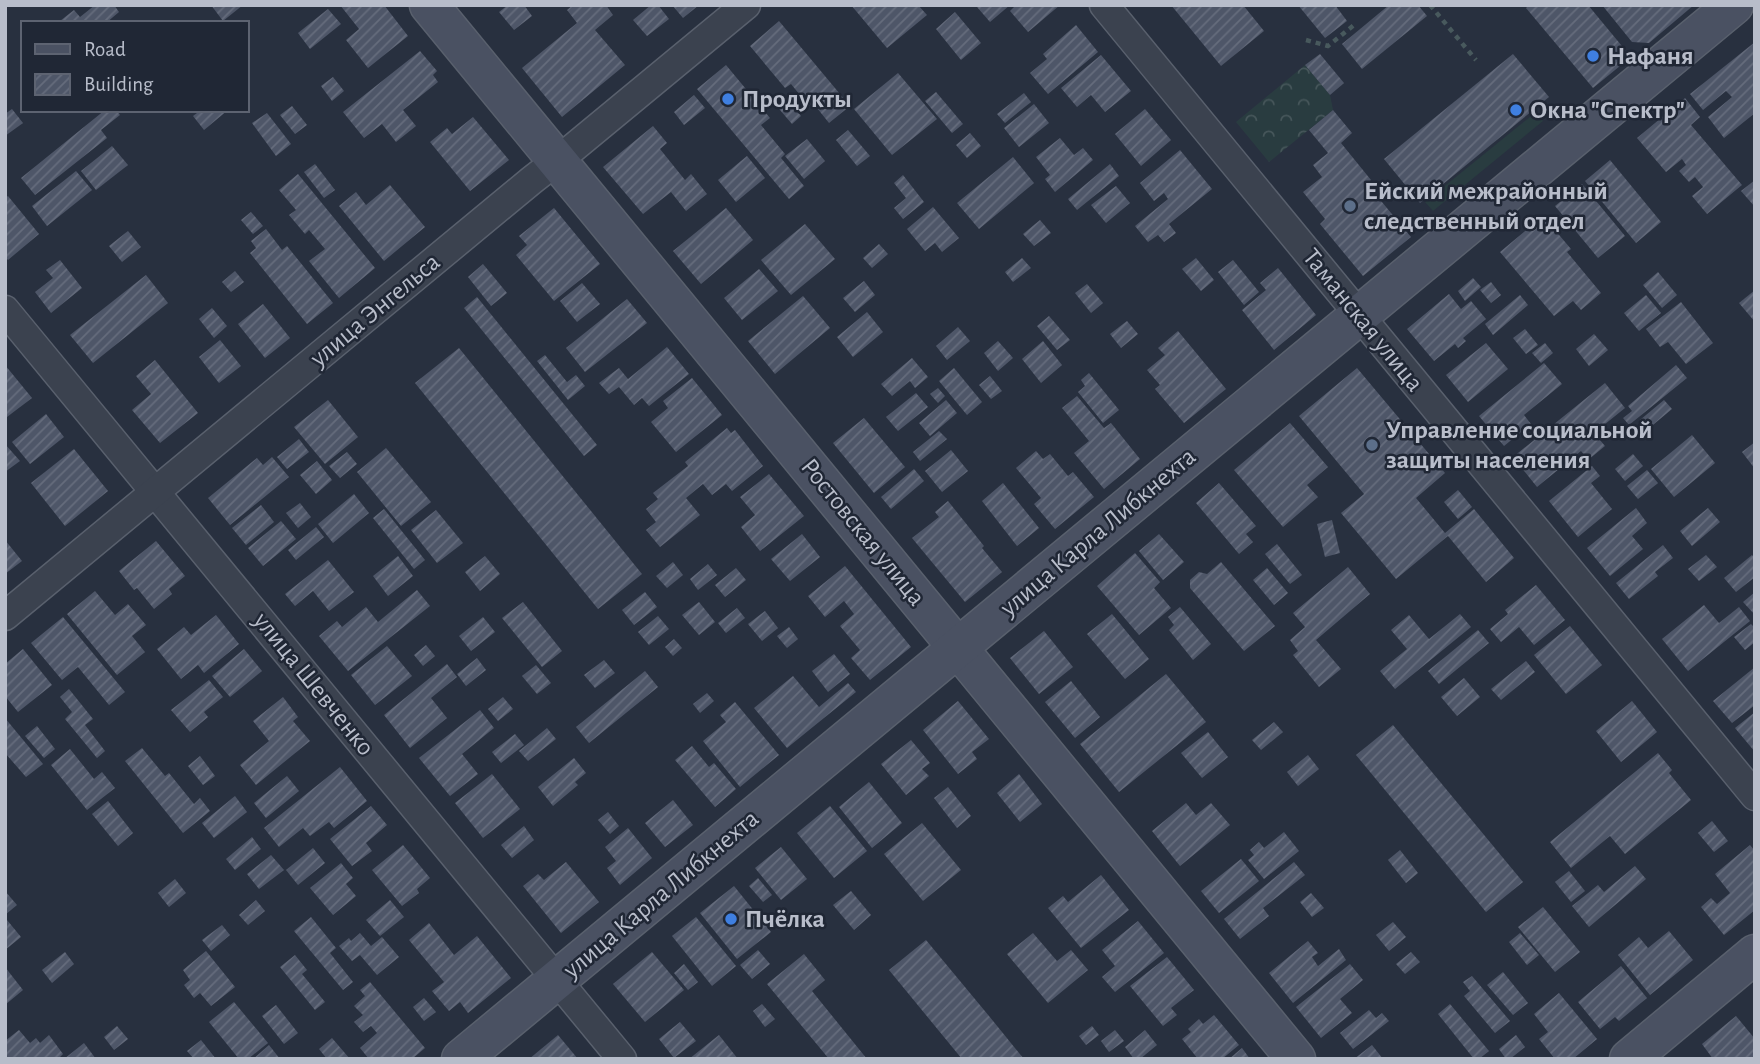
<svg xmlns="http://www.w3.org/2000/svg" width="1760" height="1064" viewBox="0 0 1760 1064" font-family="'Alegreya Sans',sans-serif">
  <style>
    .green { fill: #293c40 }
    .park { fill: url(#park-crowns) }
    .building { fill: url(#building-hatch) }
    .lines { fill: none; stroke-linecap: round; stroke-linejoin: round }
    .street-casing { stroke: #59606d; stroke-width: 31 }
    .secondary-casing { stroke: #59606d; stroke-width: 41 }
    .path { stroke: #48595d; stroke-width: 4.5; stroke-dasharray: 5 5; stroke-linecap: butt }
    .street { stroke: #3b424f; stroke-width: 28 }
    .secondary { stroke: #4a5162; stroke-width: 38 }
    .shop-dot { fill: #3f7fe0; stroke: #202735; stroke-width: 2.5 }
    .service-dot { fill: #5c6f8a; stroke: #202735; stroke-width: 2.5 }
    .labels { text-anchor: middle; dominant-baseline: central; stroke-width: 5; stroke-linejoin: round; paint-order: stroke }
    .poi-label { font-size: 26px; font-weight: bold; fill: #b8bdca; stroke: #202735; text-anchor: start }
    .street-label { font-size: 26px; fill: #b8bdca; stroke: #202735 }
  </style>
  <defs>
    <pattern id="park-crowns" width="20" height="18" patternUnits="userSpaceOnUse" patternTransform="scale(1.75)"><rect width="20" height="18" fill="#293c40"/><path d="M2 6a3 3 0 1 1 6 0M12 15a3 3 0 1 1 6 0" fill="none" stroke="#46565a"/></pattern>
    <pattern id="building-hatch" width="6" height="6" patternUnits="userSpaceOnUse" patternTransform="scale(1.75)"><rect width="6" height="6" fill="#4e5668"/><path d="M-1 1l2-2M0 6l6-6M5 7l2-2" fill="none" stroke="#656c7c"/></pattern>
  </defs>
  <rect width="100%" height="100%" fill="#28303f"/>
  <path class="green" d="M1536,112L1543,121L1433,211L1425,202Z"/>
  <path class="park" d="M1305,65L1330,95L1333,110L1269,162L1236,122Z"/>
  <g class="building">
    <path d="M95,5H114L119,12L106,23H62L60,21L74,10L80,17Z"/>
    <path d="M211,5H243L223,21Z"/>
    <path d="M340,5H384L408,36L368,68L346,40L359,29Z"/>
    <path d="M508,5H524L532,16L514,30L499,12Z"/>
    <path d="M573,5H606L613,15L595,30L625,65L562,117L522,68L577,23L567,10Z"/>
    <path d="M651,5H658L669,19L647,36L633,20Z"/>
    <path d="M672,5H699L683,18Z"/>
    <path d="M851,5H918L927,15L887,48Z"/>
    <path d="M979,5H1010L990,22L977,7Z"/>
    <path d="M1016,5H1060L1028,32L1010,11Z"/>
    <path d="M1171,5H1243L1264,31L1221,66Z"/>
    <path d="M1298,5H1335L1347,21L1325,38Z"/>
    <path d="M1389,5H1418L1427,16L1362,69L1342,44Z"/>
    <path d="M1530,5H1588L1631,57L1593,88L1526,8Z"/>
    <path d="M1602,5H1694L1649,43L1632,42Z"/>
    <path d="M328,9L341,24L310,49L298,33Z"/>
    <path d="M955,12L981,43L961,60L936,29Z"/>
    <path d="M779,21L850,106L829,123L813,103L809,106L791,84L785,88L750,46Z"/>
    <path d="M1076,25L1098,52L1048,94L1030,73L1047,59L1043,54Z"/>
    <path d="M1755,42V113L1724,138L1708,117L1732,97L1726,91L1703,110L1690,94Z"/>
    <path d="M420,51L437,71L433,75L438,82L403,110L416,126L396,142L382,124L364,138L343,112Z"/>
    <path d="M1320,54L1344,83L1330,95L1305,65Z"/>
    <path d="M1513,54L1549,97L1420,203L1384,159Z"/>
    <path d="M1101,55L1131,91L1105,112L1091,95L1077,107L1061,88Z"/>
    <path d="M726,65L770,118L761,125L785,154L781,158L804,186L789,199L697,89Z"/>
    <path d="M898,73L937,119L892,155L854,109Z"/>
    <path d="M333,77L344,91L332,101L321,86Z"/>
    <path d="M936,92L963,124L952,133L925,101Z"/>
    <path d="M1024,93L1031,102L1005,123L997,114Z"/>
    <path d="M694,95L705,108L684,125L674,112Z"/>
    <path d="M784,95L801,116L792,124L774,103Z"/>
    <path d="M1685,98L1700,117L1691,125L1742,185L1707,214L1692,196L1703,187L1695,177L1689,182L1679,171L1686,165L1682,159L1666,172L1637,138Z"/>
    <path d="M1034,104L1049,123L1019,147L1004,128Z"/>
    <path d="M292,106L307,125L295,134L280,115Z"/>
    <path d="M12,109L23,123L5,136V114Z"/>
    <path d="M1145,109L1171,140L1141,166L1115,134Z"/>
    <path d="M105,110H116L120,115L101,130L107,138L35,195L21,178Z"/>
    <path d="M201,110H228L204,130L193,116Z"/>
    <path d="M1333,110L1352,133L1341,143L1371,180L1367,184L1411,237L1363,276L1320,224L1325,219L1303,192L1322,177L1313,165L1328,153L1309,130Z"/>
    <path d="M267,113L291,144L276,156L252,123Z"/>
    <path d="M473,117L509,160L470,191L430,142L447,128L452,134Z"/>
    <path d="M653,126L667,143L660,149L685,180L691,174L707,194L686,211L671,192L643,214L603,167Z"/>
    <path d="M848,130L870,156L857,166L836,140Z"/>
    <path d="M970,133L981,146L967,158L956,145Z"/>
    <path d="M1060,138L1074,155L1083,148L1093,160L1055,192L1045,179L1050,175L1036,157Z"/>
    <path d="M807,139L825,161L804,179L785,156Z"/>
    <path d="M112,146L128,165L96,190L81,171Z"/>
    <path d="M1180,150L1212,189L1169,224L1176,233L1164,242L1158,235L1148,242L1135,226L1168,199L1164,193L1154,201L1140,183Z"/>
    <path d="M747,156L765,178L736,202L718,180Z"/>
    <path d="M1013,157L1034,183L979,229L957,203Z"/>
    <path d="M1610,160L1661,222L1636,243L1585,181Z"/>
    <path d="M315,164L335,190L324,198L304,172Z"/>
    <path d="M1110,164L1119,176L1077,210L1068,199Z"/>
    <path d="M76,171L92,190L47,226L32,206Z"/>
    <path d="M298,174L375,268L339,298L309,261L325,249L309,230L305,234L289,215L296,210L279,190Z"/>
    <path d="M903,175L924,202L903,219L894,208L906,198L894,183Z"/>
    <path d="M1755,180V207L1741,191Z"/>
    <path d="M1582,184L1625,236L1598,258L1555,206Z"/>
    <path d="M390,185L425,227L384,261L339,206L356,192L366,205Z"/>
    <path d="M1116,186L1130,203L1106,223L1091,205Z"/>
    <path d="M8,196L39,234L8,260L5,257V198Z"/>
    <path d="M933,207L959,238L942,252L935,243L925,251L907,229Z"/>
    <path d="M554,208L600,264L554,301L516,255L527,245L519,236Z"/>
    <path d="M726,208L753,240L701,284L673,251Z"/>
    <path d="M251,212L263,226L253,234L241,220Z"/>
    <path d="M1543,216L1571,249L1567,252L1601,293L1581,310L1573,301L1554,316L1500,252Z"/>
    <path d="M1040,220L1051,233L1034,246L1023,234Z"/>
    <path d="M805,224L835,259L791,295L761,260Z"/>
    <path d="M266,229L282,250L287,246L333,303L307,324L250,253L256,248L251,241Z"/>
    <path d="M128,231L141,247L122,262L109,246Z"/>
    <path d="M879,244L888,254L872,268L863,258Z"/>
    <path d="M1022,258L1031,268L1013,282L1005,272Z"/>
    <path d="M1196,258L1214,280L1201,291L1182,269Z"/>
    <path d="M60,260L82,288L51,313L35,292L53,278L46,270Z"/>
    <path d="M1233,260L1259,292L1244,305L1218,272Z"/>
    <path d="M483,264L507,293L491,306L468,277Z"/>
    <path d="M1278,268L1316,315L1274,350L1242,310L1266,290L1260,283Z"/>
    <path d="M759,269L778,291L742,320L724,298Z"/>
    <path d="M235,271L244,282L231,292L222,282Z"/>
    <path d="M1658,272L1677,295L1662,308L1643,285Z"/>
    <path d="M146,275L168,303L93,363L70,335Z"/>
    <path d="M1473,278L1481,287L1465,301L1458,291Z"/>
    <path d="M864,281L875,295L855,312L843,298Z"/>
    <path d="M1491,282L1501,295L1491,303L1480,290Z"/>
    <path d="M582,283L600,304L577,322L560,301Z"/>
    <path d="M1087,284L1103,303L1091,313L1075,293Z"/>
    <path d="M1755,290V322L1739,303Z"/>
    <path d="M1449,294L1461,309L1471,301L1486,319L1463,338L1466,341L1458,348L1455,344L1434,361L1407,329Z"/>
    <path d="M1520,295L1528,305L1493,335L1485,324Z"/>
    <path d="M1646,295L1661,313L1639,331L1624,313Z"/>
    <path d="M803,296L830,328L775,374L748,341Z"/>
    <path d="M477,297L597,445L584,456L464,308Z"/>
    <path d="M627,299L647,323L585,372L566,348Z"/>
    <path d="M1681,302L1713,343L1686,364L1668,342L1660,347L1646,329Z"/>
    <path d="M263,304L290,338L265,358L238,324Z"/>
    <path d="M212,308L227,326L214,338L199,319Z"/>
    <path d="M867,312L883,332L853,357L837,337Z"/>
    <path d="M1049,316L1070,340L1057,350L1037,326Z"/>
    <path d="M1127,321L1138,334L1121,348L1110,334Z"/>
    <path d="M958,327L970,341L947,360L936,346Z"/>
    <path d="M1525,329L1538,345L1526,354L1513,338Z"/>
    <path d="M1178,331L1226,389L1184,423L1155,389L1160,385L1147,370L1165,355L1158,348Z"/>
    <path d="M1594,334L1608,350L1589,366L1576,349Z"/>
    <path d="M220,340L241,366L219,383L199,357Z"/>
    <path d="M998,341L1013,358L998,371L984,353Z"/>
    <path d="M1043,341L1062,365L1041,383L1022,359Z"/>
    <path d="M1486,343L1508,369L1468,402L1446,375Z"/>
    <path d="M1545,343L1553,353L1541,363L1532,353Z"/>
    <path d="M667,347L689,374L649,406L642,398L634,405L619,387L609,394L599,383L619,368L628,379Z"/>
    <path d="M459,348L642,574L598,609L415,383Z"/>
    <path d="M545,355L567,382L576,375L585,386L568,400L537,361Z"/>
    <path d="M912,358L928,377L915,388L910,381L892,396L881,384Z"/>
    <path d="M155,360L198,413L160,443L132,410L151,394L136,376Z"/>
    <path d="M1544,363L1562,384L1524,415L1531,424L1504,446L1479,416Z"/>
    <path d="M5,365L32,398L7,417L5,415Z"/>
    <path d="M1676,365L1687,378L1629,425L1623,418L1632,411L1628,406Z"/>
    <path d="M954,368L982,402L967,415L939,381Z"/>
    <path d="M1357,368L1445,473L1416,498L1445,533L1474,509L1514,558L1486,582L1448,536L1396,579L1341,513L1364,494L1299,416Z"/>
    <path d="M1089,373L1119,410L1103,423L1078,392L1085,386L1081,380Z"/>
    <path d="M990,376L1002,391L991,399L979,385Z"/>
    <path d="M692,378L722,415L676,452L651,422L668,408L663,401Z"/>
    <path d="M1605,383L1625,408L1594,433L1605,446L1588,460L1581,451L1537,487L1513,457Z"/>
    <path d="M938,388L945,396L938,403L930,394Z"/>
    <path d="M916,393L928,407L898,431L886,417Z"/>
    <path d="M1077,396L1104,428L1111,423L1140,459L1104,489L1074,453L1089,441L1062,408Z"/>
    <path d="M328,400L358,437L325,464L294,427Z"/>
    <path d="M946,400L957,413L930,436L919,423Z"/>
    <path d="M1664,400L1672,409L1648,429L1640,420Z"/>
    <path d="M46,414L64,437L30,464L12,442Z"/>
    <path d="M864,418L905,467L874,493L833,443Z"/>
    <path d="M1290,423L1328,467L1307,485L1318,497L1283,527L1234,470Z"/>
    <path d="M727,428L731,433L735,430L763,466L732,491L726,484L712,495L703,484L686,498L700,515L660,547L646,530L656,522L646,509L658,499L653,493L688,466L685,462Z"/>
    <path d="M939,431L947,439L920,461L913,452Z"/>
    <path d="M1692,435L1715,463L1674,497L1651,469Z"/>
    <path d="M299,439L309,452L287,469L277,457Z"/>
    <path d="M1755,442V469L1742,452Z"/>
    <path d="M5,444L20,461L5,472Z"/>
    <path d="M386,448L431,502L401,526L357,472Z"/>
    <path d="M74,449L108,491L65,526L31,483Z"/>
    <path d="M951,450L968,471L942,492L925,471Z"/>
    <path d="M1036,451L1043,459L1050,454L1068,476L1073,472L1094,497L1055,529L1034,504L1041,498L1016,468Z"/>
    <path d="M347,452L357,464L340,478L329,466Z"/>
    <path d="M1633,454L1643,466L1625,481L1615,469Z"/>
    <path d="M272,457L289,477L230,525L208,498L257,458L263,465Z"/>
    <path d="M317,461L332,480L316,494L300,475Z"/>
    <path d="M1592,466L1600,476L1591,483L1612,509L1578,537L1549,501Z"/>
    <path d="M914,469L924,481L891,509L881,497Z"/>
    <path d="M1647,470L1658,483L1638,499L1627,486Z"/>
    <path d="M769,474L804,516L760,551L741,527L755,515L740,497Z"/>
    <path d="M1003,483L1039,528L1017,546L982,501Z"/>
    <path d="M1219,483L1256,526L1246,534L1253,542L1239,554L1196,503Z"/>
    <path d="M1458,490L1472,507L1458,519L1444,502Z"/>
    <path d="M354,494L369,513L333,543L318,524Z"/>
    <path d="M948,501L984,546L982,548L1002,572L965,602L912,538L939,517L935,512Z"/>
    <path d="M300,503L311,517L298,528L286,513Z"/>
    <path d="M261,505L274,522L246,545L232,528Z"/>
    <path d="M1636,508L1647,523L1632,536L1643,549L1610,576L1587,548Z"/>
    <path d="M1708,508L1720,522L1692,546L1680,531Z"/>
    <path d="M384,509L425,560L414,569L373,518Z"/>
    <path d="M436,510L463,543L437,563L411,530Z"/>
    <path d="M1332,520L1340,553L1325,557L1317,524Z"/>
    <path d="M281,521L296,539L263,566L248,548Z"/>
    <path d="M316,527L324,537L296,560L288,550Z"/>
    <path d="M802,534L820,557L790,581L771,559Z"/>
    <path d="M1159,534L1184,562L1163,580L1139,551Z"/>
    <path d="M5,540L22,561L5,574Z"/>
    <path d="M156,541L185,576L169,589L172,594L154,609L137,588L134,590L119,571Z"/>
    <path d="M1277,544L1302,575L1290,584L1265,554Z"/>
    <path d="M1663,545L1673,558L1655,572L1658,576L1629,599L1616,583Z"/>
    <path d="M1135,553L1160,582L1154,588L1171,608L1139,635L1097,586Z"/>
    <path d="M1706,555L1717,567L1699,581L1688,569Z"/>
    <path d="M1752,555L1755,558V577L1736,592L1724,578Z"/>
    <path d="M398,556L413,576L388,596L373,576Z"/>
    <path d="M485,556L500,574L480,591L465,572Z"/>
    <path d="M328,560L354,592L329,611L313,591L295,606L285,594Z"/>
    <path d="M673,562L683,575L667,588L656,576Z"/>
    <path d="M1221,562L1275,626L1244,651L1190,588V580L1199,572L1207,574Z"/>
    <path d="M708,564L717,575L698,590L690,579Z"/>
    <path d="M845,566L911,647L870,680L851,658L860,650L840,626L854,614L844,601L825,617L808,596Z"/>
    <path d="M1348,567L1370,594L1316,640L1341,669L1319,687L1293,655L1298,651L1290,640L1305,627L1293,613Z"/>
    <path d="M736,568L746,580L725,597L715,585Z"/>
    <path d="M1267,568L1288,593L1274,605L1253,580Z"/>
    <path d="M1536,585L1565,620L1534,645L1519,627L1501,642L1490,629L1508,614L1505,610Z"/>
    <path d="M417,590L430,606L348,671L319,636L337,621L342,627L366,607L378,622Z"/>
    <path d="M95,591L115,615L128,604L146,625L132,636L145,652L117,675L67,614Z"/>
    <path d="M645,592L657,607L634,625L622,610Z"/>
    <path d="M1755,592V615L1743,602Z"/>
    <path d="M523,602L562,651L542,667L502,618Z"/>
    <path d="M699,602L715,622L699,635L682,615Z"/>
    <path d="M1704,605L1719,623L1739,607L1750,621L1688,671L1662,639Z"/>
    <path d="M1180,607L1211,644L1193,660L1169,630L1174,625L1168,617Z"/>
    <path d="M737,608L745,618L726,633L718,623Z"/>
    <path d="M765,611L778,628L762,641L748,624Z"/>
    <path d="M1112,614L1149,659L1125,679L1087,634Z"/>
    <path d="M1460,614L1471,627L1395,689L1380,671L1407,649L1391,630L1409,615L1429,639Z"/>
    <path d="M216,615L239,644L204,673L198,665L181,679L157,649L184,627L191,635Z"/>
    <path d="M658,616L669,629L649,645L638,632Z"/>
    <path d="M63,617L125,692L109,705L78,667L62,680L31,643Z"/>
    <path d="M483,617L495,632L471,651L459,636Z"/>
    <path d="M1751,624L1755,628V642L1745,650L1734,637Z"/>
    <path d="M1570,626L1602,665L1566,694L1534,655Z"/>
    <path d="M789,627L798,639L787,648L777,636Z"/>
    <path d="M1478,630L1489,643L1439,684L1428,671Z"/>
    <path d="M1044,631L1073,667L1039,694L1010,658Z"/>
    <path d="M674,639L682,648L673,656L665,647Z"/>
    <path d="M426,645L435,656L423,666L414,655Z"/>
    <path d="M387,646L412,676L375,705L351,675Z"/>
    <path d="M23,649L52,685L18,712L5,696V664Z"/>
    <path d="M244,649L262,671L230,697L212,676Z"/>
    <path d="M834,654L850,674L828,692L812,671Z"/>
    <path d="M477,658L486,670L466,686L457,674Z"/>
    <path d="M604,660L615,673L595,688L584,675Z"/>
    <path d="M1526,661L1535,672L1501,700L1491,689Z"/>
    <path d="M447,664L457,677L431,698L447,718L410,748L384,715Z"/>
    <path d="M536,665L551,683L537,694L522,676Z"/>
    <path d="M1755,667V705L1732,723L1713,701Z"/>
    <path d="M645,671L658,687L589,743L576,727Z"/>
    <path d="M1166,674L1206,722L1119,792L1080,744Z"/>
    <path d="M793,676L819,707L848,683L856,692L787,748L754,708Z"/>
    <path d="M1464,678L1480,697L1457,716L1441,697Z"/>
    <path d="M209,680L223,697L204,712L208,717L190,732L171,710Z"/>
    <path d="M1071,681L1100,717L1075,738L1045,702Z"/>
    <path d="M69,689L93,719L85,725L105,751L97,758L65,719L72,712L60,697Z"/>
    <path d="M707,693L714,701L700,713L693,704Z"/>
    <path d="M283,697L298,717L293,721L310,741L256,785L240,765L269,741L253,721Z"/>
    <path d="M503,697L513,709L498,721L488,709Z"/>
    <path d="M958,701L989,739L972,752L977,759L958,774L923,730Z"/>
    <path d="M1632,701L1657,732L1621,762L1596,731Z"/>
    <path d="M735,702L779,755L740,787L703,741L726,722L720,715Z"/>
    <path d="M480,710L494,728L462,754L478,774L450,796L419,758Z"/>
    <path d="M1755,712V752L1735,728Z"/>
    <path d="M5,718L43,764L26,777L5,753Z"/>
    <path d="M1274,722L1283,732L1261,750L1252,740Z"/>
    <path d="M1393,725L1523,882L1486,912L1356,755Z"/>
    <path d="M37,726L55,749L44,758L25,736Z"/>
    <path d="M547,728L556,739L528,761L519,751Z"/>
    <path d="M1208,732L1228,757L1202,778L1181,753Z"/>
    <path d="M515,734L524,745L501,763L492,752Z"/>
    <path d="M911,740L930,763L922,769L929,776L906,795L881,764Z"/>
    <path d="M692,746L709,767L714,763L736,789L715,807L675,760Z"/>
    <path d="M142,748L165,776L169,773L194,804L200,798L210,811L183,833L125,761Z"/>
    <path d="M70,749L94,779L102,772L115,788L87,810L51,765Z"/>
    <path d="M1658,753L1672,770L1669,773L1691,800L1625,854L1610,836L1571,868L1550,842Z"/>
    <path d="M1308,755L1319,769L1298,786L1287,772Z"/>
    <path d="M200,756L215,776L203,785L188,766Z"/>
    <path d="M574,758L586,773L575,782L578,785L553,806L538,787Z"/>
    <path d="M340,767L367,801L334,828L329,822L310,836L303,828L279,847L264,828Z"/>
    <path d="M492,774L520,809L483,838L455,803Z"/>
    <path d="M1019,774L1042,804L1020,822L997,793Z"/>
    <path d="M287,776L299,791L266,818L254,803Z"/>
    <path d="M869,782L902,823L872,848L839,807Z"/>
    <path d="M948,787L971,816L957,828L934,798Z"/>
    <path d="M235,796L247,812L214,838L202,823Z"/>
    <path d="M673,800L693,825L665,847L645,823Z"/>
    <path d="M108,801L133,833L118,846L92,814Z"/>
    <path d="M1186,803L1196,815L1211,803L1230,825L1180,866L1152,831Z"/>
    <path d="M371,806L387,825L366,843L372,851L352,866L330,839Z"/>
    <path d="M830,806L867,851L834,878L797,833Z"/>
    <path d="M608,812L619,826L610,834L598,820Z"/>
    <path d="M1712,821L1728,841L1714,852L1698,833Z"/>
    <path d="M922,823L961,870L923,901L884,854Z"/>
    <path d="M524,826L534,840L512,858L501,845Z"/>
    <path d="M628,828L652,858L620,885L607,868L616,861L605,847Z"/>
    <path d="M1284,832L1299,851L1264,879L1248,860L1254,855L1250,850L1259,842L1264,848Z"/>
    <path d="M252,837L261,849L235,870L226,859Z"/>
    <path d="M403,845L430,878L417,889L419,893L402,906L372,870Z"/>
    <path d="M1750,845L1755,851V910L1724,935L1701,907L1711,898L1717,904L1730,893L1715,874Z"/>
    <path d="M781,847L807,879L781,900L755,868Z"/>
    <path d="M313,848L325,863L298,885L286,870Z"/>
    <path d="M1400,850L1418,873L1406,883L1388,860Z"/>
    <path d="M271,855L284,870L259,889L247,874Z"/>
    <path d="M1241,859L1259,881L1219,913L1201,891Z"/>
    <path d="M566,862L599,902L561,933L523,886L538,874L544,880Z"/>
    <path d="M1294,862L1305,875L1263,908L1269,916L1240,939L1224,919Z"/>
    <path d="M341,863L353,878L346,884L356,896L333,915L310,888Z"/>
    <path d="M1635,866L1646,879L1589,927L1572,906L1598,885L1604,892Z"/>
    <path d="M1569,871L1585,891L1571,902L1555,882Z"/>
    <path d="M1101,875L1129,910L1081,948L1048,908L1063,896L1068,902Z"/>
    <path d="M758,878L772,895L763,902L749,886Z"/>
    <path d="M175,879L186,893L169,907L158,893Z"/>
    <path d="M734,886L771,932L737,959L700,913Z"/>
    <path d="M5,891L17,905L5,915Z"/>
    <path d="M851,891L871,915L854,930L833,905Z"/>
    <path d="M1311,893L1324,908L1312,917L1300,902Z"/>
    <path d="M256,900L265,911L248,925L239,915Z"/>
    <path d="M390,900L404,917L380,936L366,920Z"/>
    <path d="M1543,907L1580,952L1555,972L1518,927Z"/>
    <path d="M311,917L336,948L330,953L353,982L343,990L294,931Z"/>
    <path d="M696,917L736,966L712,986L672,936Z"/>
    <path d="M7,920L21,937L5,950V921Z"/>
    <path d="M1138,921L1164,953L1115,992L1102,977L1115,966L1102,950Z"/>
    <path d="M1393,922L1406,937L1389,951L1376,935Z"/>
    <path d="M429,923L454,955L477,936L511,978L468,1013L460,1002L449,1011L432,991L444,982L409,940Z"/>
    <path d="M222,925L230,935L211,951L202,940Z"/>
    <path d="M1669,931L1693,960L1650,995L1618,955L1639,937L1648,948Z"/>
    <path d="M360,933L371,946L382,937L399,957L377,975L360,955L352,961L339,946L349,938L351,941Z"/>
    <path d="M1033,933L1057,961L1071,950L1088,970L1048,1003L1007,954Z"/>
    <path d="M1520,933L1539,955L1527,965L1509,942Z"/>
    <path d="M926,940L989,1016L1024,1059H962L889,970Z"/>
    <path d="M1308,941L1318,953L1312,957L1318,966L1339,949L1346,960L1293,1003L1269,973Z"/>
    <path d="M758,950L770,964L752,979L740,965Z"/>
    <path d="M206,951L235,987L211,1006L200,993L194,998L184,985L190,980L183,970Z"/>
    <path d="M65,952L74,964L52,983L42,970Z"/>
    <path d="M652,952L684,990L645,1022L613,984Z"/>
    <path d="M1411,952L1420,962L1405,974L1396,964Z"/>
    <path d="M804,954L825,980L812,991L867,1059H829L767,984Z"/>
    <path d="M295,955L307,970L302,974L325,1002L315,1010L280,967Z"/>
    <path d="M1167,957L1194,990L1171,1008L1177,1015L1163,1026L1130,986Z"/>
    <path d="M684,964L698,982L688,990L674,973Z"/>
    <path d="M1350,964L1363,980L1340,999L1352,1013L1321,1038L1296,1007Z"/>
    <path d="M1621,966L1647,998L1619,1021L1615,1017L1600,1029L1578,1002Z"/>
    <path d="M5,967L23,990L5,1005Z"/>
    <path d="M1503,972L1528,1003L1513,1015L1487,985Z"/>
    <path d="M1472,976L1510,1021L1495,1033L1464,996L1470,991L1463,982Z"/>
    <path d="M370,982L425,1048L412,1059H369L360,1048L377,1033L371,1026L363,1032L354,1022L363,1015L354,1006L365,996L360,990Z"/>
    <path d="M1559,993L1597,1039L1573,1059H1555L1539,1039L1548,1032L1534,1014Z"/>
    <path d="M424,998L436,1012L424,1021L413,1007Z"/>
    <path d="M234,1002L268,1043L248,1059H239L209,1022Z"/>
    <path d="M762,1004L775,1019L765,1027L753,1011Z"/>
    <path d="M1450,1004L1489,1051L1479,1059H1474L1438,1014Z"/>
    <path d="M276,1005L298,1033L284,1044L262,1016Z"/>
    <path d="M1369,1010L1376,1018L1382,1013L1389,1021L1353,1049L1340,1033Z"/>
    <path d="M1214,1015L1239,1045L1222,1059H1198L1182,1039L1191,1032L1188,1029L1199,1019L1203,1024Z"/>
    <path d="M1736,1016L1755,1039V1059H1713L1702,1044Z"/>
    <path d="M680,1022L696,1041L674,1058L659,1039Z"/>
    <path d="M117,1026L128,1039L114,1050L104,1037Z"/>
    <path d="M1092,1026L1099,1035L1086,1045L1079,1036Z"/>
    <path d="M19,1030L30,1043L36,1038L40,1043L49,1035L63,1054L58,1059H5V1041Z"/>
    <path d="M1115,1030L1124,1041L1109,1052L1101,1041Z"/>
    <path d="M1145,1030L1157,1045L1140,1059H1134L1125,1047Z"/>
    <path d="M558,1035L578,1059H529Z"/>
    <path d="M719,1035L738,1059H689Z"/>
    <path d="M1516,1035L1525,1047L1510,1059H1506L1499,1049Z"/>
    <path d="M332,1038L350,1059H327L319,1049Z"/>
    <path d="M201,1040L216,1059H194L187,1051Z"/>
    <path d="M84,1043L96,1059H64Z"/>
    <path d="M269,1045L280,1059H253Z"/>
    <path d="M1372,1045L1383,1059H1354Z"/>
    <path d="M1242,1048L1250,1059H1229Z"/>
  </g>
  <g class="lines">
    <defs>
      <g id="street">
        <path d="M1104,5L1755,796"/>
        <path d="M5,310L622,1059"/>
        <path d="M5,616L532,180L573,148L746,5"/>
      </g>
      <g id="secondary">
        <path d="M429,5L1296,1059"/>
        <path d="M461,1059L1734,5"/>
        <path d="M1629,1059L1755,954"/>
      </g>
    </defs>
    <use href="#street" class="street-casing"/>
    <use href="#secondary" class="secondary-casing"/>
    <g class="path">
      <path d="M1430,5L1476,60"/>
      <path d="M1306,40L1328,46L1354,25"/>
    </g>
    <use href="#street" class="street"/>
    <use href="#secondary" class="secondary"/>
  </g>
  <g class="shop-dot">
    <circle cx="1593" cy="56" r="7"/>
    <circle cx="728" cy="99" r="7"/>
    <circle cx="1516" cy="110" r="7"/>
    <circle cx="731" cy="919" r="7"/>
  </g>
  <g class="service-dot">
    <circle cx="1350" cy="206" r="7"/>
    <circle cx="1372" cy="445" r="7"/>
  </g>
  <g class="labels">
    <g class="poi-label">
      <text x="1607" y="56">Нафаня</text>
      <text x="742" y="99">Продукты</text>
      <text x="1530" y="110">Окна "Спектр"</text>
      <text x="1364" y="191">Ейский межрайонный<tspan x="1364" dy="30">следственный отдел</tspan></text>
      <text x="1386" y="430">Управление социальной<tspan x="1386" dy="30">защиты населения</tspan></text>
      <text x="745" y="919">Пчёлка</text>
    </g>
    <g class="street-label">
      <text transform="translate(375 310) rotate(-40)">улица Энгельса</text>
      <text transform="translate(1363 320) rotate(51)">Таманская улица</text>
      <text transform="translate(863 532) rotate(51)">Ростовская улица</text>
      <text transform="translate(1098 532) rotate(-40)">улица Карла Либкнехта</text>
      <text transform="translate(314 684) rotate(51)">улица Шевченко</text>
      <text transform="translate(661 894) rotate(-40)">улица Карла Либкнехта</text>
    </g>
  </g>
  <rect width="1760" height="1064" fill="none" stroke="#b8bdca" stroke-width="14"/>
  <rect x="21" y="21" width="228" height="91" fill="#202735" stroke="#5d6371" stroke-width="2"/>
  <rect x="35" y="44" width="35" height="10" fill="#4a5162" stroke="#5d6371" stroke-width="2"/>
  <text x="84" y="56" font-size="21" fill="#b8bdca">Road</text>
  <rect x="35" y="74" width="35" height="21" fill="url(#building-hatch)" stroke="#5d6371" stroke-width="2"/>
  <text x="84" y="91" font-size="21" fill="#b8bdca">Building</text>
</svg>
